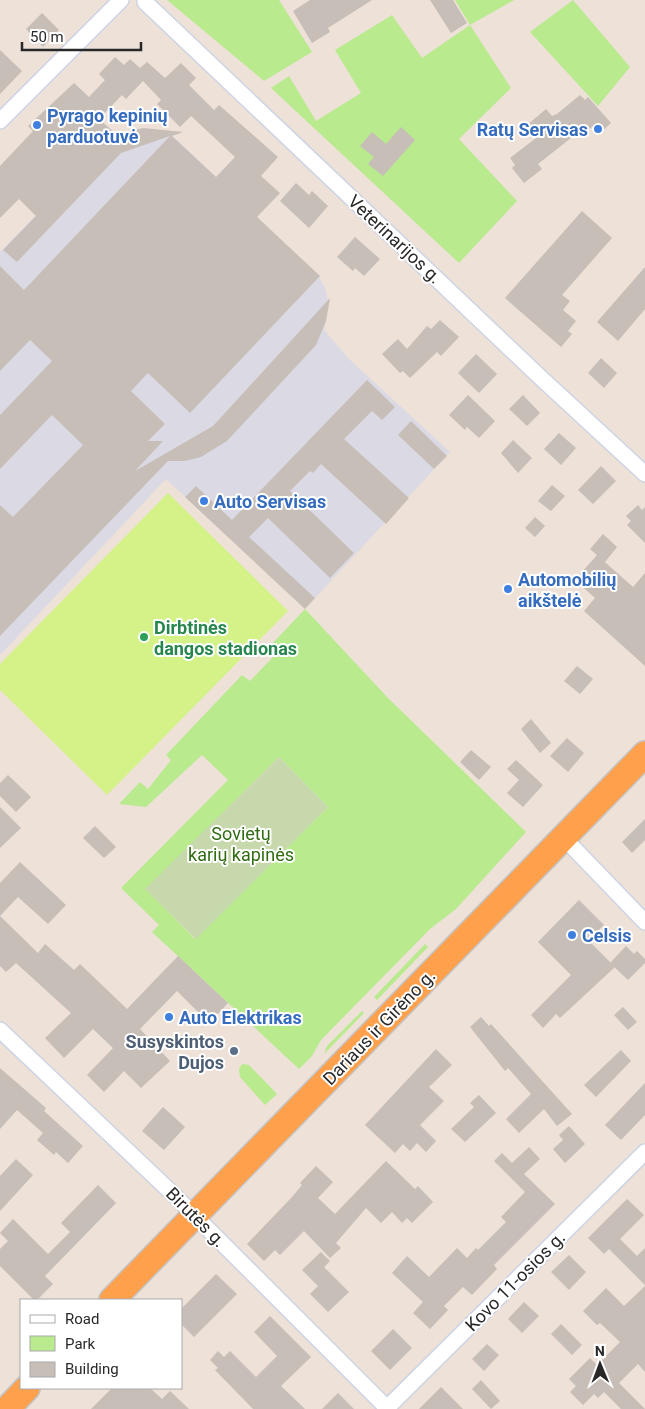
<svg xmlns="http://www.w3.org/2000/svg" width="645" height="1409" viewBox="0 0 645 1409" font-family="Roboto,sans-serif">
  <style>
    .industrial { fill: #dbdae4 }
    .green { fill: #b9ea8e; fill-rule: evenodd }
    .cemetery { fill: #c8d8ad }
    .pitch { fill: #d4f288 }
    .building { fill: #c7beb8; fill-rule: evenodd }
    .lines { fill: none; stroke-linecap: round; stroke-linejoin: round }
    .minor-casing { stroke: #cdd4e3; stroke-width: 18 }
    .trunk-casing { stroke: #c3c3c3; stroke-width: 28 }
    .minor { stroke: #fff; stroke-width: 15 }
    .trunk { stroke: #ffa04d; stroke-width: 25 }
    .shop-dot { fill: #3f7fe0; stroke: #fff; stroke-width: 2 }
    .leisure-dot { fill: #2e9e5b; stroke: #fff; stroke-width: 2 }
    .service-dot { fill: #5c6f8a; stroke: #fff; stroke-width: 2 }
    .labels { text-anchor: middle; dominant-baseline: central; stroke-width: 4; stroke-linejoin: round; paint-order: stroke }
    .shop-label { font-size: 18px; font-weight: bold; fill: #366cbe; stroke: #fff; text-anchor: start }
    .street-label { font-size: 18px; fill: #282828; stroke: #fff }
    .leisure-label { font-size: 18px; font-weight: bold; fill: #27864d; stroke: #fff; text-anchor: start }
    .park-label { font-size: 18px; fill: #316c12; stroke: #fff }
    .service-label { font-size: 18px; font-weight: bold; fill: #4e5e75; stroke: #fff; text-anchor: end }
  </style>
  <rect width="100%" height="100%" fill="#ede1d8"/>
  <path class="industrial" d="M143,128L161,132L177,140L318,275L325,288L329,304L324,330L349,359L450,452L305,609L166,479L0,655V252L112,137L117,134Z"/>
  <g class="green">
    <path d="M167,0H279L312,52L264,81Z"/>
    <path d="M455,0H514L470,25L511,88L459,139L517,201L459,263L271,88L289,76L316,121L361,93L335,50L392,15L422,58L470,25Z"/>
    <path d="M573,0L630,67L598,106L530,32Z"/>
    <path d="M305,609L388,698L526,832L456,909L430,929L321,1040L312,1056L299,1069L152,932L159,925L121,888L228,780L202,755L146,807L119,804L140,782L148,789L171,760L166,755L242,675L250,681L278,652L271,645ZM279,757L328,807L195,939L146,889Z"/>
    <path d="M425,944L428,947L377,1000L374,997Z"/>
    <path d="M362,1011L364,1013L324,1054L327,1046Z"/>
    <path d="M242,1064L249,1065L277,1094L265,1105L240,1077L239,1069Z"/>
  </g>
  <path class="cemetery" d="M279,757L328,807L196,939L145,889Z"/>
  <path class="pitch" d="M168,493L288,611L107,795L0,690V664Z"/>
  <g class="building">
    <path d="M310,0H372L328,28L330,32L312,43L293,11Z"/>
    <path d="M430,0H453L467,23L451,33Z"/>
    <path d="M42,13L59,30L43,47L26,29Z"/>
    <path d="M0,50L22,71L0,94Z"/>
    <path d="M115,57L124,65L130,59L140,68L147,62L165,78L181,63L196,78L189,85L214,110L219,105L278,157L261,176L280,193L257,217L320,276L190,413L148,373L131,391L165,424L148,441H163L135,471L213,426L330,298L326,321L316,345L227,441L201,457L185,461H168L0,636V505L13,517L83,445L52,415L0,469V415L52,361L30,340L0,371V266L24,290L170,136L121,153L17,262L3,250L36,216L19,199L0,218V166L33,131L28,126L74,83L89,97L105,80L99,74ZM143,81L161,100L157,104L180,127L191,116L235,157L216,177L172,136L183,132L143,128L116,134L99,119L122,95L126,99Z"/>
    <path d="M580,95L585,100L588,97L611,123L599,134L592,127L588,130L585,127L538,164L542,169L524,183L512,168L515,165L510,158L536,138L526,126L546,109L552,116L557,114Z"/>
    <path d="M401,127L415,140L383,176L368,164L374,157L360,146L372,132L386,144Z"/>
    <path d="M296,183L309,195L312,191L328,206L309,228L280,201Z"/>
    <path d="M582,211L612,238L562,295L570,301L563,310L576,321L568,331L572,334L561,347L505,298Z"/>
    <path d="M355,237L380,259L364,276L355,268L353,271L337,257Z"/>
    <path d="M645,267V309L618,341L597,322Z"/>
    <path d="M440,320L459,337L441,356L437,352L410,378L403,371L400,373L382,354L398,339L407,349L427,326L431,329Z"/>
    <path d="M476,354L497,374L479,393L458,373Z"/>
    <path d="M601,358L617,373L604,388L588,373Z"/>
    <path d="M367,380L395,407L382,420L372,411L344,439L409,498L386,524L321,464L313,473L310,471L290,491L354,553L330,578L268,518L249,537L315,598L305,609L185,497L196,486L232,520Z"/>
    <path d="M468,395L495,421L479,438L467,427L465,430L449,415Z"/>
    <path d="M523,395L540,413L527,426L509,409Z"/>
    <path d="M411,421L447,456L434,469L398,435Z"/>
    <path d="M559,433L576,448L561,465L544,449Z"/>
    <path d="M513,440L532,458L518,473L501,453Z"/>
    <path d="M601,466L616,481L593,504L578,490Z"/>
    <path d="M552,485L565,496L551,511L538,501Z"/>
    <path d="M638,505L642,510L645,507V543L627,525L631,521L626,516Z"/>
    <path d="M535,517L545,526L535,537L525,528Z"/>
    <path d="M603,534L617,547L605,562L598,556L633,587L645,573V666L584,611L595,598L575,580L597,555L590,549Z"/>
    <path d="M577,666L593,679L580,694L564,681Z"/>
    <path d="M531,719L551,743L540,753L521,729Z"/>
    <path d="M567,738L584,753L568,772L550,756Z"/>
    <path d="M471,750L491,767L479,780L460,762Z"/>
    <path d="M516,760L543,785L523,807L507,793L519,780L507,769Z"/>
    <path d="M8,775L31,797L16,812L0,796V783Z"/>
    <path d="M0,807L21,828L0,848Z"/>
    <path d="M645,819V840L632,853L622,842Z"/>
    <path d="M95,826L116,847L104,858L83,838Z"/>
    <path d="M20,862L66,905L48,924L18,897L0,916L38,953L45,944L74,970L80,964L127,1009L178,956L228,1003L209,1023L177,991L140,1029L170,1061L141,1088L124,1071L104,1092L87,1075L113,1048L93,1029L64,1058L45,1038L71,1013L16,963L6,972L0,966V883Z"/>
    <path d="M579,900L604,925L588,940L615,967L560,1018L556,1014L543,1028L531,1015L571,975L538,942Z"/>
    <path d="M626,946L634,954L637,951L645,959V963L628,980L610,963Z"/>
    <path d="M623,1007L637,1022L628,1030L614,1015Z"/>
    <path d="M481,1017L489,1026L491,1024L572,1114L557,1126L544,1109L519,1133L506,1119L531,1094L508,1068L505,1071L470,1027Z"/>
    <path d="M436,1049L452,1065L429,1087L444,1101L420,1125L436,1141L426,1152L417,1143L410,1151L403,1144L395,1153L365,1125Z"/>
    <path d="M621,1050L631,1061L596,1097L584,1085Z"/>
    <path d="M0,1068L46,1108L44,1111L83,1146L68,1163L56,1152L54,1155L37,1140L43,1133L17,1110L0,1129Z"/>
    <path d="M645,1083V1115L621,1140L605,1125Z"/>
    <path d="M479,1095L496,1113L465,1142L451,1129L474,1107L470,1103Z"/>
    <path d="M163,1107L185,1127L164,1150L142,1131Z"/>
    <path d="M569,1126L585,1144L565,1163L553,1149L563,1140L559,1135Z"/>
    <path d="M529,1147L540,1159L524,1174L555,1204L494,1265L497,1269L472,1295L463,1287L444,1306L448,1310L430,1329L413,1313L423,1302L392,1273L407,1256L429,1277L457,1248L467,1258L476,1248L478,1250L506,1222L501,1217L525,1192L494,1161L502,1153L512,1163Z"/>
    <path d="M16,1159L33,1175L0,1211V1176Z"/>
    <path d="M386,1161L415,1189L418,1186L433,1202L412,1223L407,1218L402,1223L392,1212L381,1223L366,1208L336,1243L341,1248L330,1258L304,1231L280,1255L275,1250L264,1261L247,1244L292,1197L302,1185L300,1183L316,1166L333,1182L318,1198L335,1214Z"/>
    <path d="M98,1185L116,1203L45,1276L53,1284L37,1300H34L0,1266V1249L8,1241L0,1233L13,1219L48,1254L70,1232L61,1223Z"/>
    <path d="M627,1199L644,1215L620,1239L637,1256L645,1248V1285L609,1249L604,1254L588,1238Z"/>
    <path d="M321,1252L330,1261L324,1267L349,1292L328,1312L310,1294L318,1286L302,1270Z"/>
    <path d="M569,1255L586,1272L569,1290L551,1272Z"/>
    <path d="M216,1274L237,1294L194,1337L181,1324V1309Z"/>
    <path d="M645,1286V1372L638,1364L619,1383L645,1409H621L604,1392L598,1398L594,1394L583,1405L570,1392L576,1386L569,1379L590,1358L597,1365L620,1342L600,1323L597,1325L583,1311L606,1288L624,1306Z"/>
    <path d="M524,1302L539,1316L522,1333L508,1319Z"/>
    <path d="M270,1316L311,1357L281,1386L305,1409H253L215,1370L218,1368L210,1360L218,1351L224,1357L230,1351L256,1377L277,1356L254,1332Z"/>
    <path d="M561,1324L582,1345L572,1355L551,1334Z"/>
    <path d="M393,1329L412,1348L390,1370L371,1351Z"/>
    <path d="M487,1344L499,1355L484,1371L472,1359Z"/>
    <path d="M481,1380L500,1401L491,1409L472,1389Z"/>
    <path d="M441,1387L463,1409H419Z"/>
    <path d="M112,1388H150L162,1399L170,1391L189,1409H91Z"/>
    <path d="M338,1393L354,1409H322Z"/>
  </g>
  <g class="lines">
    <defs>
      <g id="minor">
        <path d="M145,2L541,378L645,474"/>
        <path d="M0,121L121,0"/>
        <path d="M564,838L645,922"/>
        <path d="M0,1030L173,1194L388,1409"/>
        <path d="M386,1409L645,1152"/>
      </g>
      <g id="trunk">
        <path d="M112,1300L645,754"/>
        <path d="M7,1409L27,1388"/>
      </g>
    </defs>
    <use href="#minor" class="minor-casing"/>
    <use href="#trunk" class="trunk-casing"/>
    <use href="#minor" class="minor"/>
    <use href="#trunk" class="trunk"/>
  </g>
  <g class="shop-dot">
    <circle cx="37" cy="125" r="5"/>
    <circle cx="598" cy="129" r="5"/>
    <circle cx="204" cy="501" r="5"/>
    <circle cx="508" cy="589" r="5"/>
    <circle cx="572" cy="935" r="5"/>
    <circle cx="169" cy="1017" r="5"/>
  </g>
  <circle class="leisure-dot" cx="144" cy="637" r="5"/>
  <circle class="service-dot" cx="234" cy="1051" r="5"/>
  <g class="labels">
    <g class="shop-label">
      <text x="47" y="115">Pyrago kepinių<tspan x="47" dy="21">parduotuvė</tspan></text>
      <text x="588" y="129" text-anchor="end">Ratų Servisas</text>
      <text x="214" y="501">Auto Servisas</text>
      <text x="518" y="579">Automobilių<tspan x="518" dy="21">aikštelė</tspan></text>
      <text x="582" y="935">Celsis</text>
      <text x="179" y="1017">Auto Elektrikas</text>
    </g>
    <g class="street-label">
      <text transform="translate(395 239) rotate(43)">Veterinarijos g.</text>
      <text transform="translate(379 1027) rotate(-46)">Dariaus ir Girėno g.</text>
      <text transform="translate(196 1217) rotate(45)">Birutės g.</text>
      <text transform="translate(515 1281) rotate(-45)">Kovo 11-osios g.</text>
    </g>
    <g class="leisure-label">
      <text x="154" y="627">Dirbtinės<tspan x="154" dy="21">dangos stadionas</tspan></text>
    </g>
    <g class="park-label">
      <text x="241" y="833">Sovietų<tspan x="241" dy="21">karių kapinės</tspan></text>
    </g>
    <g class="service-label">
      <text x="224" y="1041">Susyskintos<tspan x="224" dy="21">Dujos</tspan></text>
    </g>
  </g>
  <rect x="20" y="1299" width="162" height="90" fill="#ffffff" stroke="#a9a9a9"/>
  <rect x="30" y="1315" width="25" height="8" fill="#ffffff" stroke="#a9a9a9"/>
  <text x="65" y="1324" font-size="15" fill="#282828">Road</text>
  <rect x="30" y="1336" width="25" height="15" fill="#b9ea8e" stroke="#a9a9a9"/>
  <text x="65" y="1349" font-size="15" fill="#282828">Park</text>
  <rect x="30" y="1362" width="25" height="15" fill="#c7beb8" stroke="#a9a9a9"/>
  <text x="65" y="1374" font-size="15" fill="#282828">Building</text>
  <g transform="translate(600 1364) rotate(359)" stroke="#ffffff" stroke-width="4" paint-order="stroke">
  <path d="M0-4L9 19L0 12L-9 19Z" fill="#282828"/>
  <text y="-8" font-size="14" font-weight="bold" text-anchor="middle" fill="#282828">N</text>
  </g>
  <path d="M22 42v8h119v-8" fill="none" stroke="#282828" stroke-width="2.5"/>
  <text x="30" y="42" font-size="15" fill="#282828" stroke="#ffffff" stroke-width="4" paint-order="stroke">50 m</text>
</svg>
